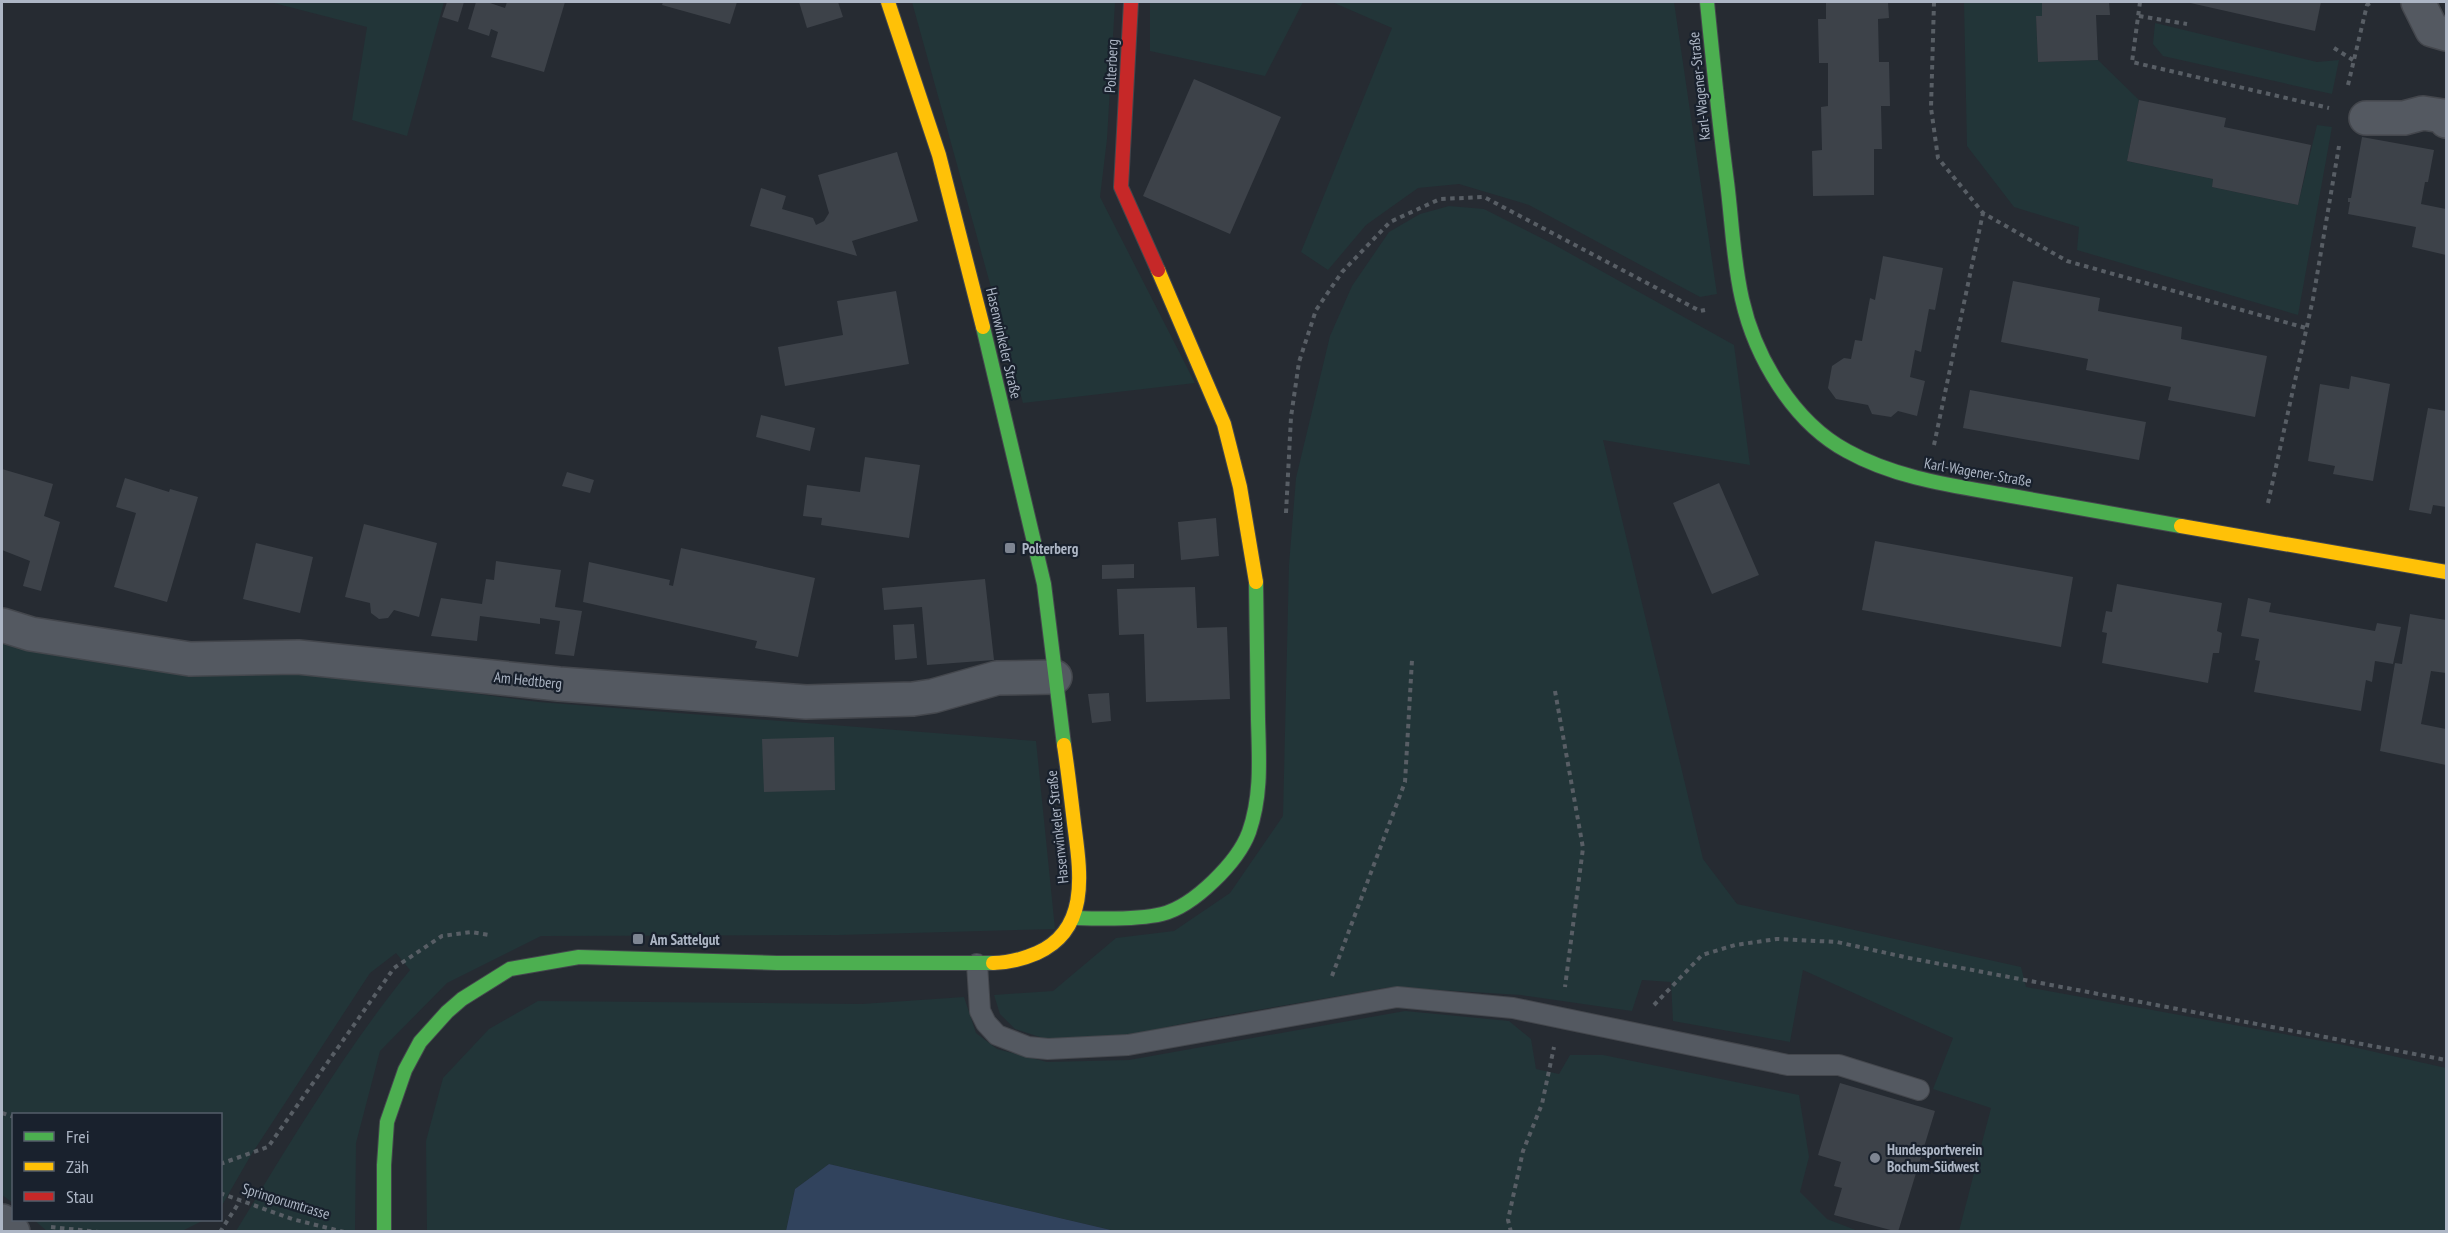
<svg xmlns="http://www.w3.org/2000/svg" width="2448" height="1233" viewBox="0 0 2448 1233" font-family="'PT Sans Narrow',sans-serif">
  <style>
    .green { fill: #223538 }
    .water { fill: #31435d }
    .building { fill: #3d4249 }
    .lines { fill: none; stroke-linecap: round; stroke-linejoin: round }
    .lane-casing { stroke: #44474d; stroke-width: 22 }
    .street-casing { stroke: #44474d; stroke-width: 36 }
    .fast-casing { stroke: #44474d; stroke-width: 16 }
    .slow-casing { stroke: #44474d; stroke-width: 16 }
    .jam-casing { stroke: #44474d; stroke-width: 16 }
    .path { stroke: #585e65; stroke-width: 4; stroke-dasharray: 4.5 4.5; stroke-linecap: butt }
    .lane { stroke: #545961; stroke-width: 20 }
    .street { stroke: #545961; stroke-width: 33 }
    .fast { stroke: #4caf50; stroke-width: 14 }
    .slow { stroke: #ffc107; stroke-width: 14 }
    .jam { stroke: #c62828; stroke-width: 14 }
    .poi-dot { fill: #7e8592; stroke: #19212d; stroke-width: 2 }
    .labels { text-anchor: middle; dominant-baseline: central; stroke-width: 4.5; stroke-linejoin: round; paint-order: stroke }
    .street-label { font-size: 15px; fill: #adb6c5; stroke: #19212d }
    .poi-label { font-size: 15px; font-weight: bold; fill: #adb6c5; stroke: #19212d; text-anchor: start }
  </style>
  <rect width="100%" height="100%" fill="#262b32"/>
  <g class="green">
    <path d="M270,2H444L407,136L352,120L367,27Z"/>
    <path d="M912,2H1115L1107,139L1100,197L1195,383L1023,403Z"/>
    <path d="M1150,2H1303L1265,76L1150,51Z"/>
    <path d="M1332,2H1674L1717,294L1700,297L1529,205L1459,184L1418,188L1366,225L1328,270L1301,252L1392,28Z"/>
    <path d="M1964,2H2042V16H2036L2038,62L2098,60L2139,100L2127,161L2213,179L2212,187L2298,205L2317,125L2332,127L2298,315L2077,250L2079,227L2014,207L1967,146Z"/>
    <path d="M2155,23L2317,62L2339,60L2332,94L2163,56L2153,44Z"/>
    <path d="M1449,206L1484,209L1553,244L1734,345L1750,465L1603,440L1703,859L1737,904L2021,967L2026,987L2344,1045L2446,1068V1231H1959L1991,1108L1933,1089L1953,1038L1803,970L1790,1042L1673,1021L1671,982L1642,980L1632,1011L1521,995L1391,987L1205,1019L1119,1037L1052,1041L1015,1029L1000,1014L994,995L1053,991L1116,938L1174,931L1230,893L1283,816L1289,565L1296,478L1330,336L1352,286L1389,232L1420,214Z"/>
    <path d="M2,632L539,702L1036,741L1055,929L839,935L541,936L447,983L380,1051L356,1143L355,1231H236C290,1143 344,1051 410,970L396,953L370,973L251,1155L221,1207L220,1114H14L13,1203L2,1195Z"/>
    <path d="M964,997L976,1033L997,1049L1047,1062L1129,1060L1405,1011L1509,1021L1531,1039L1536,1069L1559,1074L1570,1055H1603L1799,1095L1809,1157L1800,1192L1827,1219L1858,1231H1115L829,1164L795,1189L786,1231L427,1232L426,1141L443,1078L489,1029L538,1001L862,1004Z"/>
    <path d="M34,1220H204L182,1231H47Z"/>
  </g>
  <path class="water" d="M829,1164L1115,1231H786L795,1189Z"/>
  <g class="building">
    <path d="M447,2H464L458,22L442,17Z"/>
    <path d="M476,2H487L505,8L507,2H565L544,72L491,57L498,32L491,29L489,36L468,29Z"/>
    <path d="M663,2H737L730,24L662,5Z"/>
    <path d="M799,2H838L843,17L807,28Z"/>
    <path d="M1826,2H1888L1889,18L1878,19L1879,62H1889L1890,106H1881L1882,149H1874V195L1813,196L1812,151L1822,150L1821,107L1828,106V63H1819L1818,19H1826Z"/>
    <path d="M2042,2H2109L2110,15H2096L2098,60L2038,62L2036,16H2042Z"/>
    <path d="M2186,2H2321L2315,31Z"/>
    <path d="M1194,79L1281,117L1230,234L1143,196Z"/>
    <path d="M2139,100L2226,118L2224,127L2311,145L2298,205L2212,187L2213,179L2127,161Z"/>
    <path d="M2362,137L2434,150L2428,182H2425L2421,204L2446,209V255L2412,247L2416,227L2348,214L2350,202H2348V198H2351Z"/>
    <path d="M897,152L918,221L852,241L857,256L750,226L761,188L786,196L782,209L813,218L816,225L824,221L829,213L818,175Z"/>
    <path d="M1883,256L1943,268L1935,310L1929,309L1921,352L1915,350L1910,377L1925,381L1917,416L1898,411L1891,417L1872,414L1868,405L1836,399L1828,388L1832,366L1844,358L1851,359L1855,340L1862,341L1870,298L1875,300Z"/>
    <path d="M2013,281L2100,298L2098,311L2182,327L2181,339L2267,356L2255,417L2168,400L2171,387L2086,370L2088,359L2001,342Z"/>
    <path d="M896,291L909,364L785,386L778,347L843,335L837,301Z"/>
    <path d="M2351,376L2390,384L2373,481L2333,474L2335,466L2308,461L2320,384L2349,389Z"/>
    <path d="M1970,390L2146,422L2139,460L1963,428Z"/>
    <path d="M2428,408L2446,411V507L2433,505L2431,514L2409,510Z"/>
    <path d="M761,415L815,428L810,451L756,437Z"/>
    <path d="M865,457L920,465L909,538L821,525L822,518L803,516L807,485L860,492Z"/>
    <path d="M2,469L53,484L44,516L60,522L41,591L23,586L30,561L2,550Z"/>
    <path d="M567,472L594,480L590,493L562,486Z"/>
    <path d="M125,478L169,492L170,489L198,497L167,602L114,587L136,513L116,507Z"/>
    <path d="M1719,483L1759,575L1712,594L1673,503Z"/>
    <path d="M1216,518L1219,556L1181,560L1178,522Z"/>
    <path d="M364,524L437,543L419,617L394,610L388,618L379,619L371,613L370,603L345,597Z"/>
    <path d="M1875,541L2073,577L2061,647L1862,610Z"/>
    <path d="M256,543L313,557L300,613L243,599Z"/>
    <path d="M681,548L815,578L798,657L755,648L757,641L583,602L589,562L670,580L669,585L673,586Z"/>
    <path d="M496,561L561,570L555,607L582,611L574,656L555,654L560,621L553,620L540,618V624L480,616L477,641L431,636L441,598L482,604L486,579L494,580Z"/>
    <path d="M1134,564V578L1102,579V565Z"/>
    <path d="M985,579L994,660L927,665L922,607L884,610L882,588Z"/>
    <path d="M2117,584L2222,603L2217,631L2222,633L2219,653H2213L2208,683L2102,663L2107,633L2102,632L2106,611L2112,612Z"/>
    <path d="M1195,587L1197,628L1227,627L1230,699L1146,702L1144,634L1119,635L1117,589Z"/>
    <path d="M2248,598L2271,603L2269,612L2375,631L2377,623L2401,627L2393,664L2375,661L2372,682L2366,680L2361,711L2254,692L2260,661L2255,660L2259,639L2241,636Z"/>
    <path d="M2410,614L2446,620V673L2431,671L2421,724L2446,729V765L2380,751L2395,663L2402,664Z"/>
    <path d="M914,624L917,658L895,660L893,625Z"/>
    <path d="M1109,693L1111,721L1092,723L1088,694Z"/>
    <path d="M834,737L835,790L764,792L762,739Z"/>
    <path d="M1840,1083L1935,1111L1898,1232L1834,1215L1842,1188L1834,1186L1841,1162L1818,1155Z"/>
  </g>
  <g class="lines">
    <defs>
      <path id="lane" d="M977,964L980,1011L986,1023L997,1035L1028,1047L1048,1049L1128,1045L1397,997L1513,1008L1788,1065H1839L1919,1090"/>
      <g id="street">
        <path d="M2418,2L2432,30L2446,34"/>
        <path d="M2366,118H2404L2423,113L2443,116L2446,121"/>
        <path d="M2,625L31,634L190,659L298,657L559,684L806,702L913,699L933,696L997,678L1055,677"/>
        <path d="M2,1221L13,1232"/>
      </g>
      <g id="fast">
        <path d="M1707,2C1713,62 1719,122 1727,182C1732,221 1733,260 1742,299C1755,357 1793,422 1847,451C1897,479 1956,486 2012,496C2068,506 2125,516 2181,526"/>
        <path d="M983,327L1044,584L1064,745"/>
        <path d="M1076,918C1102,919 1137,920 1162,914C1194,906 1238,862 1249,832C1262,795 1259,757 1258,719C1257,673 1257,628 1256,582"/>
        <path d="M384,1232V1165L387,1122L405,1070L420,1042L447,1012L462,999L510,969L579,957L777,963H993"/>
      </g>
      <g id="slow">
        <path d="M888,2L939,155L983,327"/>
        <path d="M1158,270L1224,424L1240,487L1256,582"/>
        <path d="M2181,526L2446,572"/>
        <path d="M993,963C1009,963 1023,959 1037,953C1091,929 1080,870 1074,823C1071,797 1068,771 1064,745"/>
      </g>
      <path id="jam" d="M1131,2L1121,187L1158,270"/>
    </defs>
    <use href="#lane" class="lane-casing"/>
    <use href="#street" class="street-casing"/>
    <use href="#fast" class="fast-casing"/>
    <use href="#slow" class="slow-casing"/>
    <use href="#jam" class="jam-casing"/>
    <g class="path">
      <path d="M1934,2L1931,108L1938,158L1983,213L2067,261L2306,328"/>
      <path d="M2140,2L2132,62L2329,108"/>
      <path d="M2139,16L2187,24"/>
      <path d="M2334,48L2353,60"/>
      <path d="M2348,85L2367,5L2372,2"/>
      <path d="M1934,445L1983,213"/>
      <path d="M2268,503L2313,299L2339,146"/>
      <path d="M1286,513L1291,417L1299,362L1316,310L1342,272L1390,222L1440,199L1484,197L1700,311L1705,310"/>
      <path d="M1555,691L1583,848L1565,987"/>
      <path d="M1332,976L1405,782L1412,660"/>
      <path d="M1654,1005L1702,955L1735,945L1777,939L1837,942L1909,958L2446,1060"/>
      <path d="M2,1113L14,1117"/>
      <path d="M220,1164L268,1147L394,968L442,936L471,932L489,935"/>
      <path d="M220,1193L292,1219L344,1232"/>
      <path d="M51,1227L99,1232"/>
      <path d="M220,1232L240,1201"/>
      <path d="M1511,1232L1508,1220L1523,1151L1542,1104L1554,1047"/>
    </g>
    <use href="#lane" class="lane"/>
    <use href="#street" class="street"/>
    <use href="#fast" class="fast"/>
    <use href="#slow" class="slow"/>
    <use href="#jam" class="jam"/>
  </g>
  <g class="poi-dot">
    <rect x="1004" y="542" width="12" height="12" rx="3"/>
    <rect x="632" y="933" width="12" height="12" rx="3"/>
    <circle cx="1875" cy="1158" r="6"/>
  </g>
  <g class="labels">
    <g class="street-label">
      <text transform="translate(1111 66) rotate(-87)">Polterberg</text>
      <text transform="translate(1699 86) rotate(-96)">Karl-Wagener-Straße</text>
      <text transform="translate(1004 343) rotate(77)">Hasenwinkeler Straße</text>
      <text transform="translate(1978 472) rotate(10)">Karl-Wagener-Straße</text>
      <text transform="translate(528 680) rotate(6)">Am Hedtberg</text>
      <text transform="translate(1057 827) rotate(-96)">Hasenwinkeler Straße</text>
      <text transform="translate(286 1201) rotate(17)">Springorumtrasse</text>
    </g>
    <g class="poi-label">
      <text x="1022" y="548">Polterberg</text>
      <text x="650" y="939">Am Sattelgut</text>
      <text x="1887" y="1149">Hundesportverein<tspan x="1887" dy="17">Bochum-Südwest</tspan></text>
    </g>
  </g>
  <rect width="2448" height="1233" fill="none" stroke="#adb6c5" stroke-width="6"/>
  <rect x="12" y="1113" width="210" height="108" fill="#19212d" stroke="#545d6a" stroke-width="1.5"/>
  <rect x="24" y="1132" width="30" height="9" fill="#4caf50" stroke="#545d6a" stroke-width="1.5"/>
  <text x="66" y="1143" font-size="18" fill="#adb6c5">Frei</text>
  <rect x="24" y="1162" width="30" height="9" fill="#ffc107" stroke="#545d6a" stroke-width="1.5"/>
  <text x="66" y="1173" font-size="18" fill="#adb6c5">Zäh</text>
  <rect x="24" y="1192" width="30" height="9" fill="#c62828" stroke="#545d6a" stroke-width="1.5"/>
  <text x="66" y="1203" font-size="18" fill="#adb6c5">Stau</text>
</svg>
